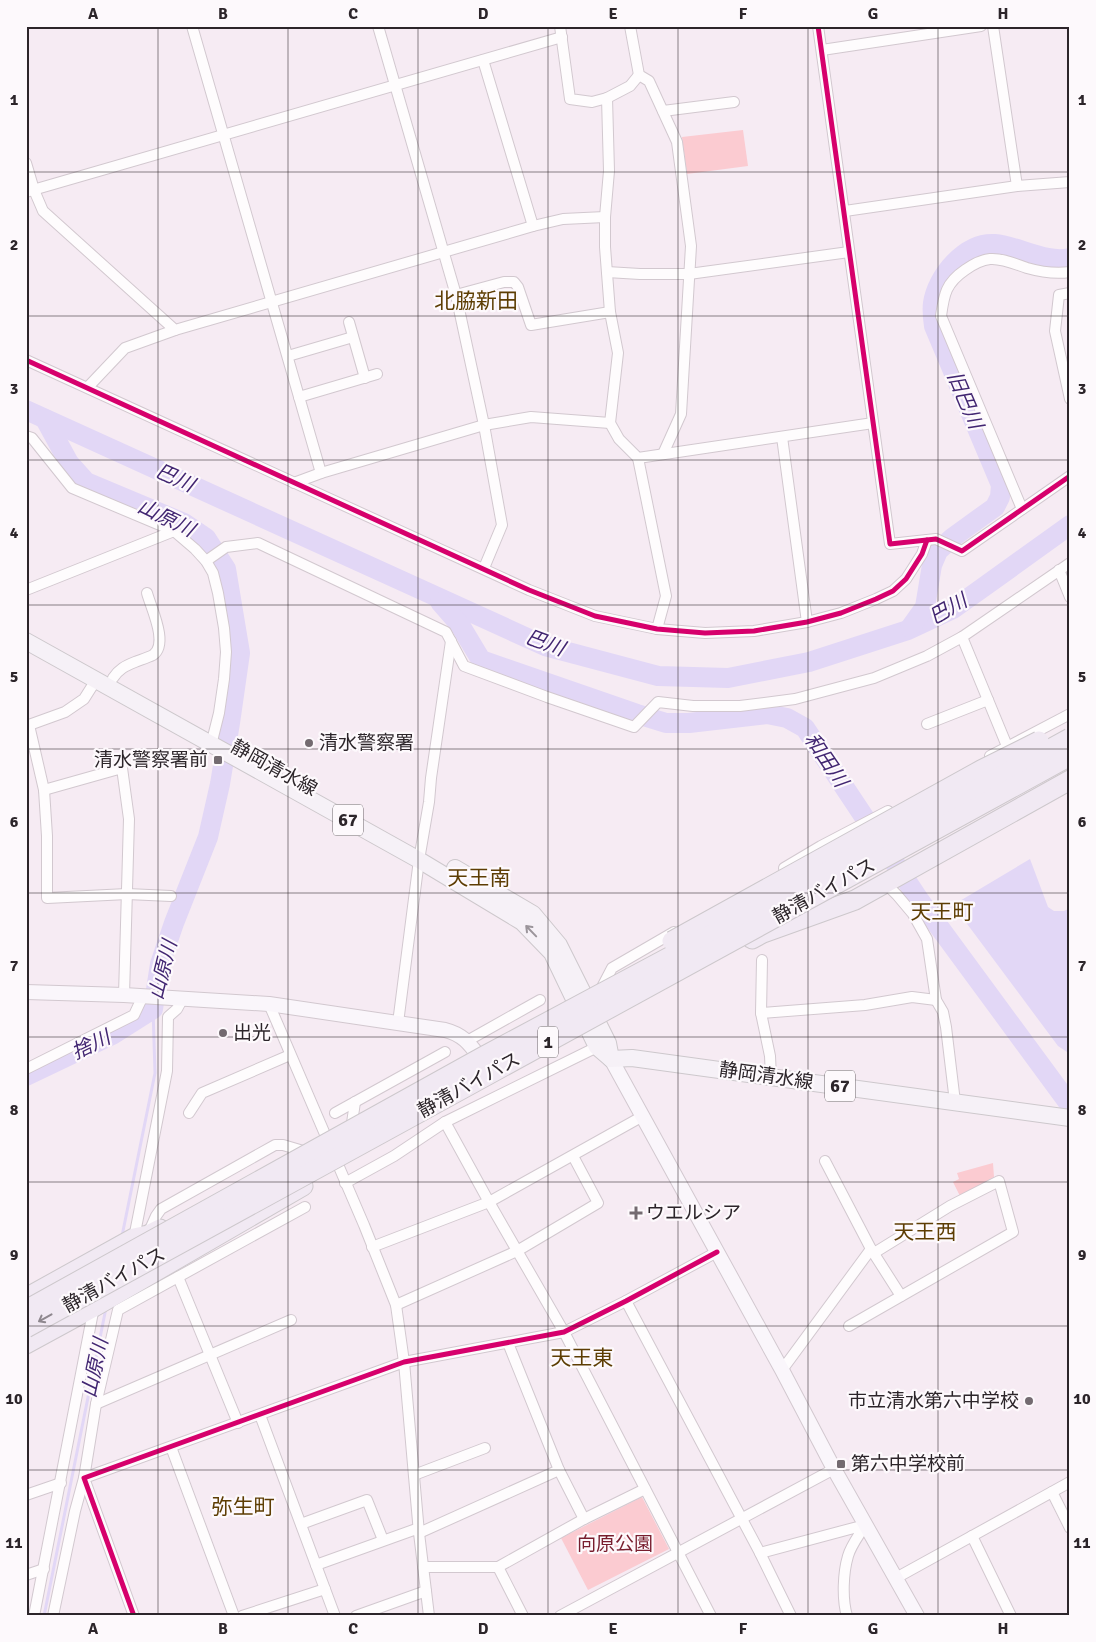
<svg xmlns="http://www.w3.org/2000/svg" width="1096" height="1642" viewBox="0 0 1096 1642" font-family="Signika,'Noto Sans JP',sans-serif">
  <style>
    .green { fill: #fbcbd1 }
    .water { fill: #e2d7f6 }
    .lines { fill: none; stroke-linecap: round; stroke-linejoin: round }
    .stream { stroke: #e2d7f6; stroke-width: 3 }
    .river { stroke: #e2d7f6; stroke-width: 20 }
    .street-casing { stroke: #d2c8cf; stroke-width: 12 }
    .secondary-casing { stroke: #d2c8cf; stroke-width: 16 }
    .primary-casing { stroke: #cdc8cc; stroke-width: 18 }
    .highway-casing { stroke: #cdc8cc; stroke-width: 21 }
    .street { stroke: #fefcfd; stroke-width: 10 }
    .secondary { stroke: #faf6fb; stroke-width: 14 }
    .primary { stroke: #f6f1f7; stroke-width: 16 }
    .highway { stroke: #f1e9f3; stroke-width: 19 }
    .highway-bridge-casing { stroke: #cdc8cc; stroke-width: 21; stroke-linecap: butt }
    .highway-bridge { stroke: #f1e9f3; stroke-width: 19 }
    .cycleway-casing { stroke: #fdf9fc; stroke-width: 8 }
    .cycleway { stroke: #d6006c; stroke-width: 5 }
    .oneway { stroke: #9b959b }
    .oneway2 { stroke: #8e878e }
    .grid { fill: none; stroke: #2c252a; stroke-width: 1; stroke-opacity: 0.55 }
    .poi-dot { fill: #736a70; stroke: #fdf9fc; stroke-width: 2 }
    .labels { text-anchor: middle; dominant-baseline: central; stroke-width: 4.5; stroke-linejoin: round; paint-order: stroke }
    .shield { fill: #fdf9fc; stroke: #6b6569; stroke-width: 1 }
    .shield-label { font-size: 18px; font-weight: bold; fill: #2c252a }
    .poi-label { font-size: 19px; fill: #2c252a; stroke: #fdf9fc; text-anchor: start }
    .street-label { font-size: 19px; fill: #2c252a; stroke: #fdf9fc }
    .park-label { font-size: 19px; fill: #781d2e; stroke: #fdf9fc }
    .water-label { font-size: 20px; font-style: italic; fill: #422672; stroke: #fdf9fc }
    .quarter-label { font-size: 21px; fill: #5d3d03; stroke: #fdf9fc }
    .neatline { fill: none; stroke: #2c252a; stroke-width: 2 }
    .grid-label { font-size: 16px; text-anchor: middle; font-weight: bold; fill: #2c252a }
  </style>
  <rect width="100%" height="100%" fill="#f6ebf3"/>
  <g class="green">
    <path d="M743,130L748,166L687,174L682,137Z"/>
    <path d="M993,1163L994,1177L960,1196L953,1182L959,1179L957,1173Z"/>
    <path d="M642,1497L669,1549L588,1590L561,1538Z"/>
  </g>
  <path class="water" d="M1030,859L1048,907L1054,911H1064L1070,908V1054L1058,1046L953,905Z"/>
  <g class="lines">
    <g class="stream">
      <path d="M1063,1096L1070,1097"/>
      <path d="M122,1236L155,1073L153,1009"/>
      <path d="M44,1616L106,1308"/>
    </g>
    <g class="river">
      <path d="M26,410L545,646L658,676L728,678L809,662L908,630L953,609L1070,525"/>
      <path d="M440,602L460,625L481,660L637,714L666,723H689L767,714L787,718L805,728L920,901L1070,1105"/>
      <path d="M910,628L925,607L932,565L938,551L952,538L995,507L1000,497L1001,485L934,326C933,319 932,310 933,303C937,276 965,242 995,244C1018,246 1047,264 1070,258"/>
      <path d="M26,1076L112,1035L153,1009L160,964L174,923L208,837L220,784L230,723L240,653L226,569L206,538L184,523L86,482L69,463L45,419"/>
    </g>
    <defs>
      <g id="street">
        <path d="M192,26L321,473"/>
        <path d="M378,26L456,295L484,425L502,525L484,568"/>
        <path d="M560,26L570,99L592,102L607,98L609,171L605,217V247L610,312L618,353L610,423L619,439L638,458L873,423"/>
        <path d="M630,26L639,75L649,81L677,142L691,246L681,414L663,454"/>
        <path d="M818,26L890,544L936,539L962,551L1070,476"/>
        <path d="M993,26L1017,186"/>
        <path d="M822,50L981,26"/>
        <path d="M483,60L533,226"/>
        <path d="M607,98L630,86L639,75"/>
        <path d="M663,111L734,102"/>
        <path d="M26,163L34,190L43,211L175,330L533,226L563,219L605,217"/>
        <path d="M26,192L562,37"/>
        <path d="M845,211L1017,186L1070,182"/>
        <path d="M607,272L640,274H689L849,252"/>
        <path d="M1070,293L1059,295L1055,331L1070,399"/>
        <path d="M456,295L504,282H514L518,287L531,325L610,312"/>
        <path d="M349,322L365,378"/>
        <path d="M288,356L353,337"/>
        <path d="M26,360L529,590L595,616L657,629L705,633L754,631L807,622L841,613L876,599L893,591L906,579L922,554L927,540"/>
        <path d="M88,387L125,348L175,330"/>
        <path d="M299,397L377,374"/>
        <path d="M26,436L32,438L72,488L174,531L195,549L206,561L213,573L218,593L224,628L226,652L224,679L219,713L211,745"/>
        <path d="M782,437L807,622"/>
        <path d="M638,458L666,596L657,629"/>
        <path d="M294,483L321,473L484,425L531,417L610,423"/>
        <path d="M1022,509L941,316C944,294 946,283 965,270C972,265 980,260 990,259C1002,258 1015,264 1027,268C1041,272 1056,274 1070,272"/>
        <path d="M206,561L226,547L258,543L446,632L464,666L547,697L634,727L658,702L693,706H740L795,699L874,678L927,656L962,637L1070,563"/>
        <path d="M1059,570L1070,597"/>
        <path d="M26,590L174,531"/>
        <path d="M962,637L1007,746"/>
        <path d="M113,678C119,669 125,666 135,662C140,660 147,658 153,655C169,644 151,608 147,593"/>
        <path d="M96,680L84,699L65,712L29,725L44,790L47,836V898L127,894L171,896"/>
        <path d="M927,724L988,700"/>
        <path d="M990,756L1070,714"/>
        <path d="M44,790L122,768L129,819L124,995"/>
        <path d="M784,868L821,846L888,811"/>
        <path d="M885,883L897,895L913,914L927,939L936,1000L943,1012L946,1027L955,1102"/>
        <path d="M762,960L761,1013L770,1056L771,1077"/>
        <path d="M600,991L612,968L674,932"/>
        <path d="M269,1004L364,1225L396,1305L404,1362L419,1533L429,1616"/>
        <path d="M761,1013L865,1005L912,997L936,1000"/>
        <path d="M398,1023L419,860L429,802L431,778L451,641"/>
        <path d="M467,1041L540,1000"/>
        <path d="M26,1069L134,1015L143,996"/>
        <path d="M189,1113L202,1093L290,1055"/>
        <path d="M335,1113L445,1052"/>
        <path d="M445,1122L489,1202L564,1332L711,1616"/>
        <path d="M351,1130L355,1102"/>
        <path d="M825,1161L871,1249L901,1296"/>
        <path d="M345,1183L394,1156L445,1122L597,1047"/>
        <path d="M148,1234L156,1216L161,1209L275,1145H283L310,1153"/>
        <path d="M134,1238L167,1071L168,1017L177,1009L183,998"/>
        <path d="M372,1247L489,1202L643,1116"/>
        <path d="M178,1277L238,1423"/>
        <path d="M626,1301L760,1553L791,1616"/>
        <path d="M396,1305L517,1251L598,1203L573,1156"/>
        <path d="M849,1326L1013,1232L999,1181L950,1206L874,1253"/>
        <path d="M508,1343L559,1470L584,1519"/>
        <path d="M782,1370L871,1249"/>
        <path d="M96,1404L291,1320"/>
        <path d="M260,1415L335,1616"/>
        <path d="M171,1447L234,1616"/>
        <path d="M414,1475L485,1448"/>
        <path d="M1052,1492L1070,1528"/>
        <path d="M26,1495L61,1483"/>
        <path d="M301,1524L367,1500L383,1540"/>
        <path d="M419,1533L559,1470"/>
        <path d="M972,1536L1011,1616"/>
        <path d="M760,1553L865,1525C860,1534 851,1545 848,1556C843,1573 842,1599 847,1616"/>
        <path d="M316,1565L419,1528"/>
        <path d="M423,1567H498L584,1519L645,1489"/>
        <path d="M498,1567L523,1616"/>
        <path d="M26,1575L44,1569"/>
        <path d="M896,1578L1070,1482"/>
        <path d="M34,1616L94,1307"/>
        <path d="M53,1616L75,1511L84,1478L96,1404L118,1310L305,1207"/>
        <path d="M134,1616L84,1478L404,1362L564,1332L626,1301L717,1252"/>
        <path d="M242,1616L325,1589"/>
        <path d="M356,1616L426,1591"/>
        <path d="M560,1616L834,1469"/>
      </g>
      <g id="secondary">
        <path d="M26,992L124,995L269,1004L445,1030C465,1035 471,1046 483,1062"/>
        <path d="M611,1059L782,1370L834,1469L917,1616"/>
      </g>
      <g id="primary">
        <path d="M26,641L419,860L522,922L552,953L597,1047L611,1059L632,1058L1070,1118"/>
        <path d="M455,868L533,914L559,945L608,1043L611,1059"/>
      </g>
      <g id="highway">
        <path d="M752,939L763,933L855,900L1070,780"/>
        <path d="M26,1298L134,1238L148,1235L160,1229"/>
        <path d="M26,1344L94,1307L303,1186"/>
      </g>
    </defs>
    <use href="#street" class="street-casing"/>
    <use href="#secondary" class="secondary-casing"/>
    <use href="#primary" class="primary-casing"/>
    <use href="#highway" class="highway-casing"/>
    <use href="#street" class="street"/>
    <use href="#secondary" class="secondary"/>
    <use href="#primary" class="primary"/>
    <use href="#highway" class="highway"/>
    <defs>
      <g id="highway-bridge">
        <path d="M672,941L981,770L1039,741"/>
        <path d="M26,1310L484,1056L746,916L1070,738"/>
        <path d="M26,1328L1070,756"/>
      </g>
    </defs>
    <use href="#highway-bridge" class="highway-bridge-casing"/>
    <use href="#highway-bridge" class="highway-bridge"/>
    <defs>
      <g id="cycleway">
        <path d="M818,26L890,544L936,539L962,551L1070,476"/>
        <path d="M26,360L529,590L595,616L657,629L705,633L754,631L807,622L841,613L876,599L893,591L906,579L922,554L927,540"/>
        <path d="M134,1616L84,1478L404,1362L564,1332L626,1301L717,1252"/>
      </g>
    </defs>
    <use href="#cycleway" class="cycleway-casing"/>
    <use href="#cycleway" class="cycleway"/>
  </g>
  <defs><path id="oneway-shaft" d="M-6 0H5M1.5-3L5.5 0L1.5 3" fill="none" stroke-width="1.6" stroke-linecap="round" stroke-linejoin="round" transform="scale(1.25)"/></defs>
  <use class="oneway" href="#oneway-shaft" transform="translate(531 931) rotate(-134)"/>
  <use class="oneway2" href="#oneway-shaft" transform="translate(45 1318) rotate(151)"/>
  <path class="grid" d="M158,26V1616M288,26V1616M418,26V1616M548,26V1616M678,26V1616M808,26V1616M938,26V1616M26,172H1070M26,316H1070M26,460H1070M26,605H1070M26,749H1070M26,893H1070M26,1037H1070M26,1182H1070M26,1326H1070M26,1470H1070"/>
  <g class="poi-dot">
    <circle cx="309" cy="743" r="5"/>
    <rect x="213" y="755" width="10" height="10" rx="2.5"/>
    <circle cx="223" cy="1033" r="5"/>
    <path d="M633.5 1205.5h5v5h5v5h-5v5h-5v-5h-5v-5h5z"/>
    <circle cx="1029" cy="1401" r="5"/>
    <rect x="836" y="1459" width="10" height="10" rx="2.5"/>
  </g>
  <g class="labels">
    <g class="shield">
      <rect x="333" y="804.5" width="30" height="31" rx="4"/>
      <rect x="538" y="1026.5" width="20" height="31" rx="4"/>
      <rect x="825" y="1070.5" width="30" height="31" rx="4"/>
    </g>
    <g class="shield-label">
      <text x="348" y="820">67</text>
      <text x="548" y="1042">1</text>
      <text x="840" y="1086">67</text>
    </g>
    <g class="poi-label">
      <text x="319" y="743">清水警察署</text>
      <text x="208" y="760" text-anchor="end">清水警察署前</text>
      <text x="233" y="1033">出光</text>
      <text x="646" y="1213">ウエルシア</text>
      <text x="1019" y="1401" text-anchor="end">市立清水第六中学校</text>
      <text x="851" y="1464">第六中学校前</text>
    </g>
    <g class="street-label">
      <text transform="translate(274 768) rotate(29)">静岡清水線</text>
      <text transform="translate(824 891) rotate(-29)">静清バイパス</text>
      <text transform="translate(766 1076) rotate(8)">静岡清水線</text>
      <text transform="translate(469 1085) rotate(-29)">静清バイパス</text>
      <text transform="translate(114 1280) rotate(-29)">静清バイパス</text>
    </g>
    <g class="park-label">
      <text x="615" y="1544">向原公園</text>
    </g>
    <g class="water-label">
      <text transform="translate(965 400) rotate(67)">旧巴川</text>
      <text transform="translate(175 478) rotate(24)">巴川</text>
      <text transform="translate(166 518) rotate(26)">山原川</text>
      <text transform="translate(948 609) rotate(-30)">巴川</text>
      <text transform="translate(545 643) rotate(20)">巴川</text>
      <text transform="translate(826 760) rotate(56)">和田川</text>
      <text transform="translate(163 970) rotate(-76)">山原川</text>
      <text transform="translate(91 1045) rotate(-26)">捨川</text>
      <text transform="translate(95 1368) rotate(-78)">山原川</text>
    </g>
    <g class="quarter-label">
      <text x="476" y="301">北脇新田</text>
      <text x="479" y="878">天王南</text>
      <text x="942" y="912">天王町</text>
      <text x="925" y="1232">天王西</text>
      <text x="582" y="1358">天王東</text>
      <text x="243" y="1507">弥生町</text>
    </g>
  </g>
  <rect width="1096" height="1642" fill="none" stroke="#fdf9fc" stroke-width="55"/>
  <rect x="28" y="28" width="1040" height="1586" class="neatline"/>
  <g class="grid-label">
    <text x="93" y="19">A</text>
    <text x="223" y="19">B</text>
    <text x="353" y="19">C</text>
    <text x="483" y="19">D</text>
    <text x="613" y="19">E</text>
    <text x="743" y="19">F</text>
    <text x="873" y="19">G</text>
    <text x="1003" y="19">H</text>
    <text x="14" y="105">1</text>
    <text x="1082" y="105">1</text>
    <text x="14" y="250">2</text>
    <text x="1082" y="250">2</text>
    <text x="14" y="394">3</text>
    <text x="1082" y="394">3</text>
    <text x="14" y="538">4</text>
    <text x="1082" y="538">4</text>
    <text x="14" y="682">5</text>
    <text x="1082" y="682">5</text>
    <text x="14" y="827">6</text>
    <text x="1082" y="827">6</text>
    <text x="14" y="971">7</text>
    <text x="1082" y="971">7</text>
    <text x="14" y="1115">8</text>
    <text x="1082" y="1115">8</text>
    <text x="14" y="1260">9</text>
    <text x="1082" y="1260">9</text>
    <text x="14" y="1404">10</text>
    <text x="1082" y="1404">10</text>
    <text x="14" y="1548">11</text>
    <text x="1082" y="1548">11</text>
    <text x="93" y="1634">A</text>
    <text x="223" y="1634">B</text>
    <text x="353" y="1634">C</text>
    <text x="483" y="1634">D</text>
    <text x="613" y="1634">E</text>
    <text x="743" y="1634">F</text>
    <text x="873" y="1634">G</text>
    <text x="1003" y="1634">H</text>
  </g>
</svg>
